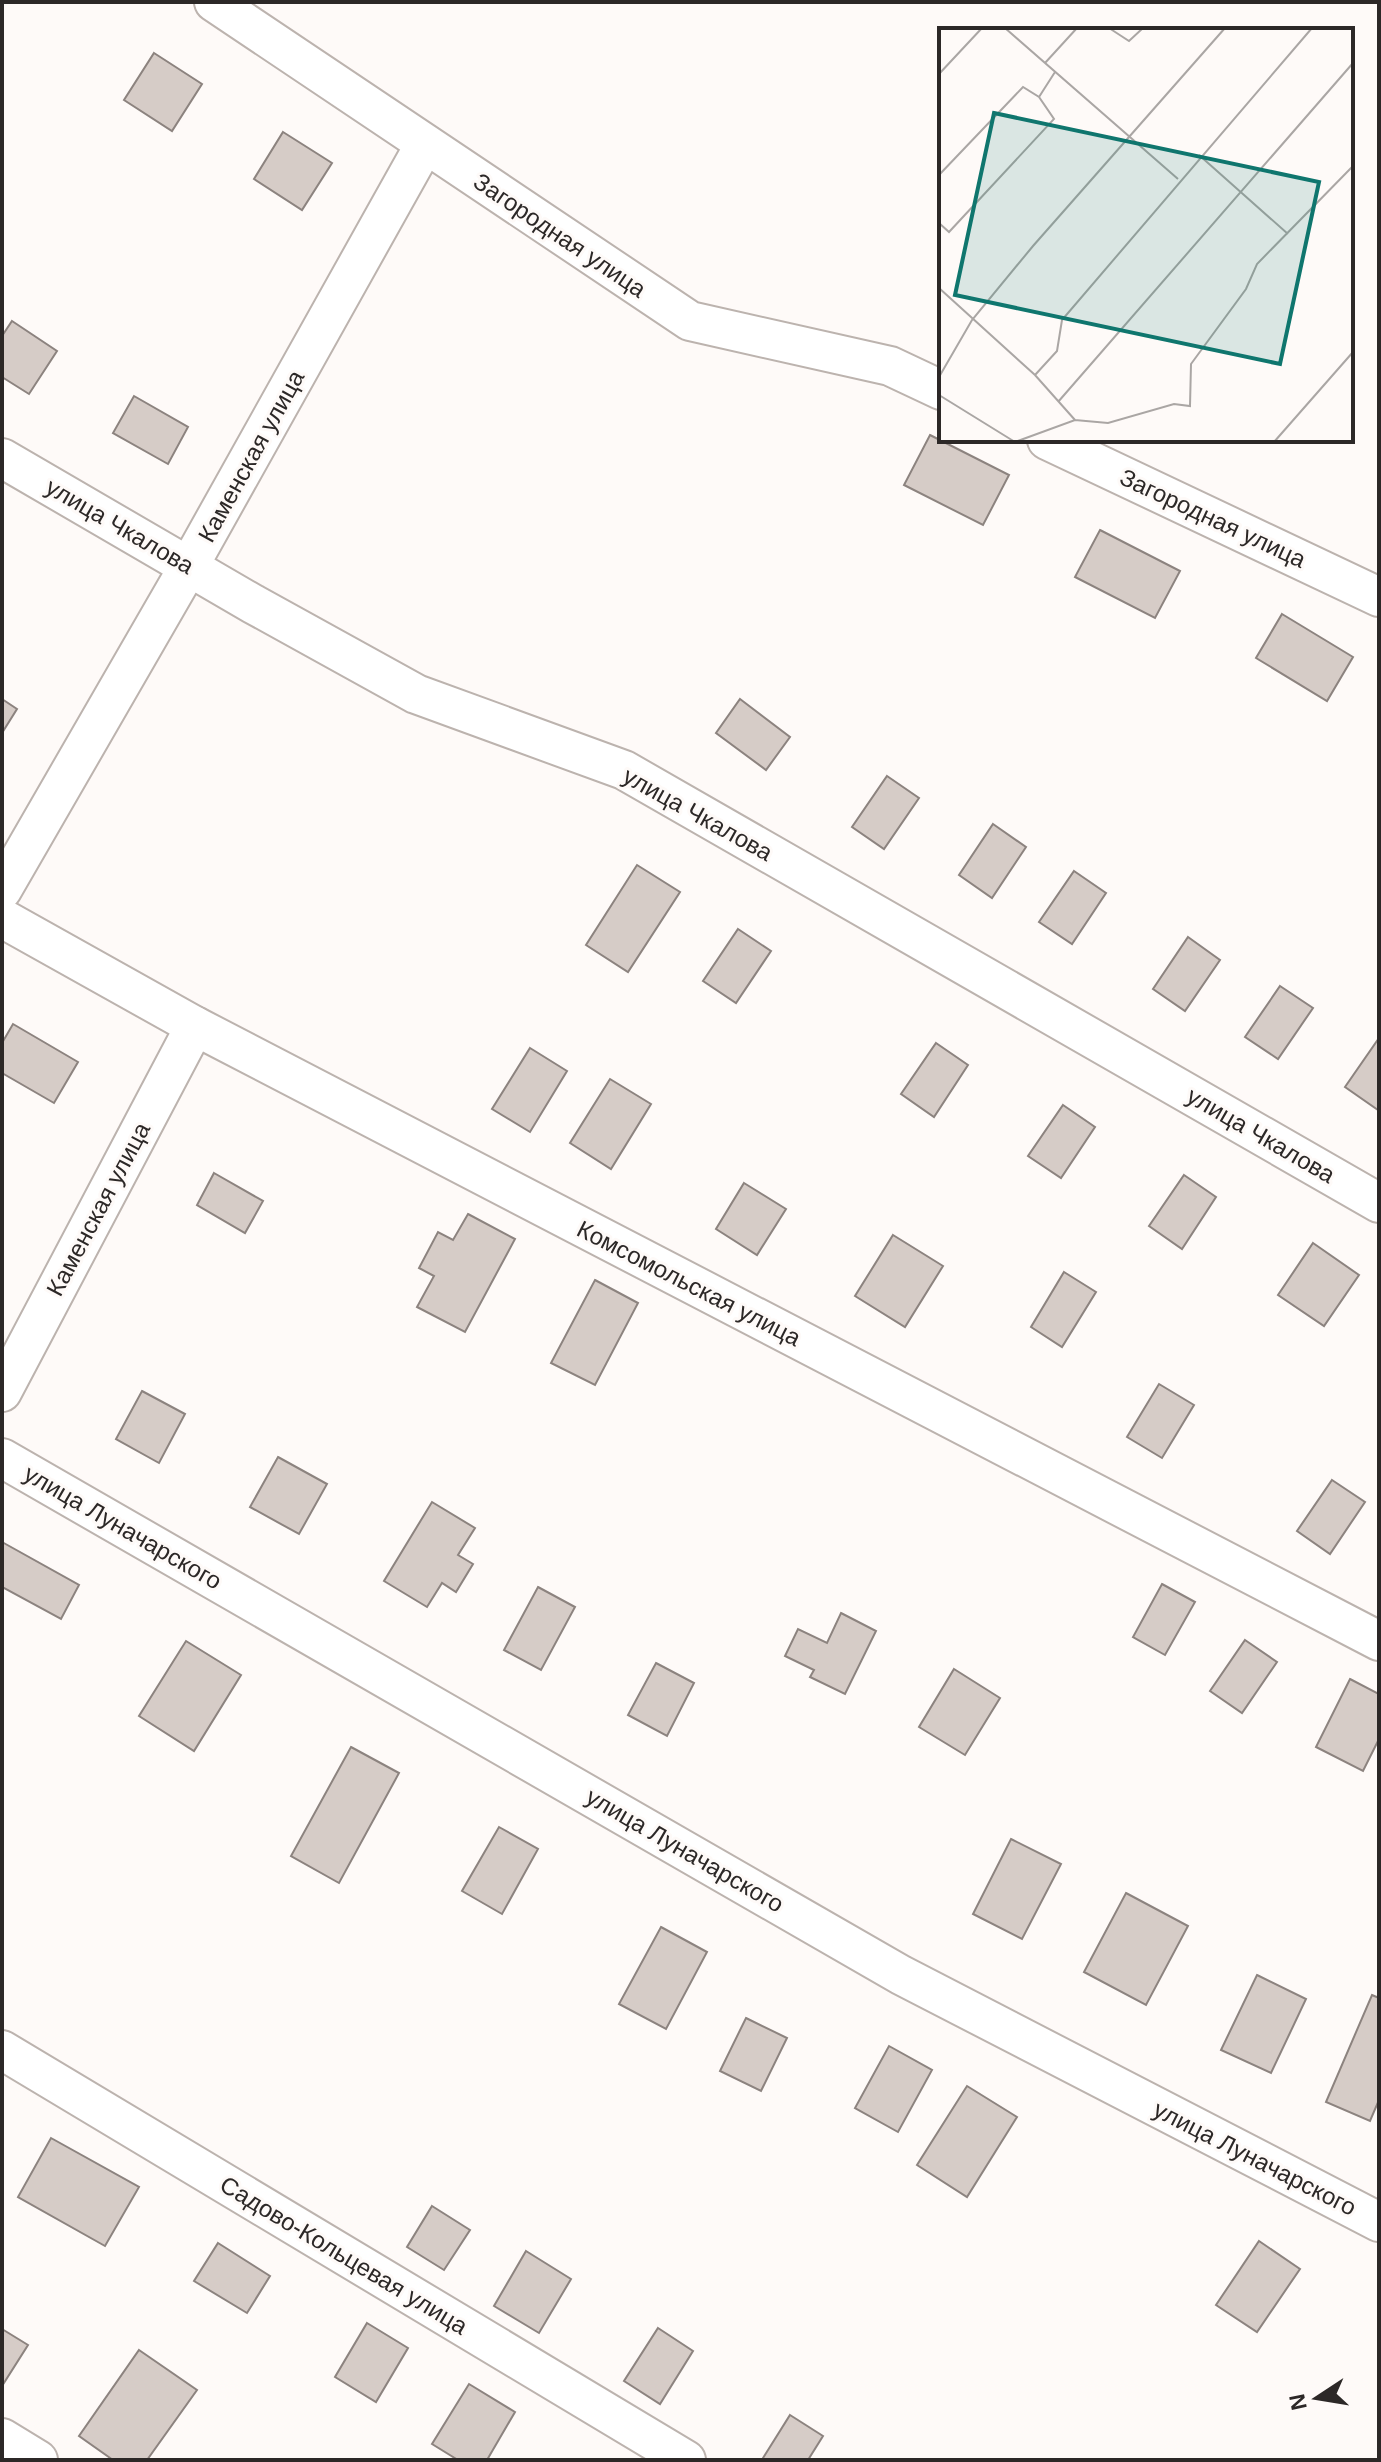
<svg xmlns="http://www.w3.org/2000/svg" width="1381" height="2462" viewBox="0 0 1381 2462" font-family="Helvetica,sans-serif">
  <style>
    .building { fill: #d6ccc7; stroke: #8c837f; stroke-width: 2 }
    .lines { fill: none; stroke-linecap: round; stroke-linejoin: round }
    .street-casing { stroke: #bcb3ae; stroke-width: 42 }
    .street { stroke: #fff; stroke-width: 38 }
    .labels { text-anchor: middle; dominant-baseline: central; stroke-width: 6; stroke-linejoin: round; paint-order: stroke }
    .street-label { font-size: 24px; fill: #2c2827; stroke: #fefaf8 }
    .inset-road { fill: none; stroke: #aaa6a4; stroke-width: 2 }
    .view { fill: #0f766e; fill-opacity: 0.15; stroke: #0f766e; stroke-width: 4 }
    .inset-edge { fill: none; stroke: #2c2827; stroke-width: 4 }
  </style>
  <rect width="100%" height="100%" fill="#fefaf8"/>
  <g class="building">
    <path d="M154,53L202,84L172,131L124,100Z"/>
    <path d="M283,132L332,163L302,210L254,179Z"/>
    <path d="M12,321L57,351L29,394L2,377V336Z"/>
    <path d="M134,396L188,427L168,464L113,433Z"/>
    <path d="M930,435L1009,475L983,525L904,485Z"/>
    <path d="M1100,530L1180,571L1155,618L1075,577Z"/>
    <path d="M1282,614L1353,657L1327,701L1256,658Z"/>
    <path d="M2,699L17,709L2,733Z"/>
    <path d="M740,699L790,737L766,770L716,733Z"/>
    <path d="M887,776L919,798L884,849L852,827Z"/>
    <path d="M993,824L1026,847L992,898L959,875Z"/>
    <path d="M637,865L680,892L628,972L586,945Z"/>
    <path d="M1074,871L1106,893L1072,944L1039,922Z"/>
    <path d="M738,929L771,951L736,1003L703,981Z"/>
    <path d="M1188,937L1220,960L1185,1011L1153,989Z"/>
    <path d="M1280,986L1313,1008L1278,1059L1245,1037Z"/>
    <path d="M13,1024L78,1062L54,1103L2,1073V1043Z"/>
    <path d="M1379,1038V1108L1378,1110L1345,1087Z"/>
    <path d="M936,1043L968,1065L934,1117L901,1094Z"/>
    <path d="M530,1048L567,1071L530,1132L492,1109Z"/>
    <path d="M610,1079L651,1104L611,1169L570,1143Z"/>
    <path d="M1063,1105L1095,1127L1061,1178L1028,1156Z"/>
    <path d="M214,1173L263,1201L245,1233L197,1205Z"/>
    <path d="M1184,1175L1216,1197L1182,1249L1149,1226Z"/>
    <path d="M744,1183L786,1209L757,1255L716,1229Z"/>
    <path d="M468,1214L515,1239L465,1332L417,1307L434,1276L419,1268L438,1232L453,1240Z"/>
    <path d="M893,1235L943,1266L905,1327L855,1296Z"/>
    <path d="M1313,1243L1359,1275L1324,1326L1278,1295Z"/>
    <path d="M1064,1272L1096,1292L1062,1347L1031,1327Z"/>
    <path d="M595,1280L638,1303L595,1385L551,1363Z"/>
    <path d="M1159,1384L1194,1405L1162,1458L1127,1437Z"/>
    <path d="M142,1391L185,1414L159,1463L116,1439Z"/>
    <path d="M278,1457L327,1484L299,1534L250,1507Z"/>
    <path d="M1332,1480L1365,1502L1330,1554L1297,1531Z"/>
    <path d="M432,1502L475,1528L458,1555L473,1564L456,1592L442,1583L427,1607L384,1581Z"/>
    <path d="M2,1542L79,1585L61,1619L2,1587Z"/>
    <path d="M1162,1584L1195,1602L1165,1655L1133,1637Z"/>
    <path d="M538,1587L575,1607L541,1670L504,1650Z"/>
    <path d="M841,1613L876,1631L845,1694L810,1677L814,1670L785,1656L798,1629L827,1643Z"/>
    <path d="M1245,1640L1277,1662L1242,1713L1210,1691Z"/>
    <path d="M186,1641L241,1675L194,1751L139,1716Z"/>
    <path d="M656,1663L694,1683L667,1736L628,1715Z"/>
    <path d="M954,1669L1000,1698L965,1755L919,1727Z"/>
    <path d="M1350,1679L1379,1694V1739L1363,1771L1316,1747Z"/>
    <path d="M351,1747L399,1773L339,1883L291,1856Z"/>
    <path d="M499,1827L538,1849L502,1914L462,1891Z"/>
    <path d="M1011,1839L1061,1864L1022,1939L973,1914Z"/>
    <path d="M1126,1893L1188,1926L1146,2005L1084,1972Z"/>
    <path d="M661,1927L707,1952L666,2029L619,2004Z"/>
    <path d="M1257,1975L1306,1999L1271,2073L1221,2050Z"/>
    <path d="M1372,1995L1379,1998V2100L1370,2121L1326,2102Z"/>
    <path d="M746,2018L787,2038L761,2091L720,2071Z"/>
    <path d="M889,2046L932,2070L898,2132L855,2108Z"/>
    <path d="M967,2086L1017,2117L967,2197L917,2165Z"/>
    <path d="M51,2138L139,2187L105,2246L18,2197Z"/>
    <path d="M432,2206L470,2230L444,2270L407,2247Z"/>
    <path d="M1259,2241L1300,2269L1257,2332L1216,2305Z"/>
    <path d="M218,2243L270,2276L247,2313L194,2281Z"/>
    <path d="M526,2251L571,2279L539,2333L494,2306Z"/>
    <path d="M367,2323L408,2348L376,2402L335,2377Z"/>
    <path d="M658,2328L693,2351L660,2404L624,2381Z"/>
    <path d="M2,2329L28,2345L2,2386Z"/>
    <path d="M139,2350L197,2390L147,2460H113L79,2436Z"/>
    <path d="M469,2384L515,2412L487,2460H458L432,2444Z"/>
    <path d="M790,2415L823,2436L808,2460H765L763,2458Z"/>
  </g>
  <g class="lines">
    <defs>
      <g id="street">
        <path d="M214,2L690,321L890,366L941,390"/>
        <path d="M1047,440L1379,597"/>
        <path d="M2,458L253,604L416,694L624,770L1379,1203"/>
        <path d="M2,890L189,566L425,144"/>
        <path d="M2,918L195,1026L1379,1641"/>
        <path d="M2,1392L195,1026"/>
        <path d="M2,1458L901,1975L1379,2222"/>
        <path d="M2,2050L686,2460"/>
        <path d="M2,2438L38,2460"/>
      </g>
    </defs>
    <use href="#street" class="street-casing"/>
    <use href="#street" class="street"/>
  </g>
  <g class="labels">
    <g class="street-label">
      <text transform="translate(560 235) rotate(34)">Загородная улица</text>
      <text transform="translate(251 456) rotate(-61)">Каменская улица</text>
      <text transform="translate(1213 518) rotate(25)">Загородная улица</text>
      <text transform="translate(120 526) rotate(30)">улица Чкалова</text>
      <text transform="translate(698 814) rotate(29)">улица Чкалова</text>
      <text transform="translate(1261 1135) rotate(30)">улица Чкалова</text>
      <text transform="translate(98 1209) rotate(-62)">Каменская улица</text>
      <text transform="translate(689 1283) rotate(27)">Комсомольская улица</text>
      <text transform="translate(123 1527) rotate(30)">улица Луначарского</text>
      <text transform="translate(685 1850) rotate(30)">улица Луначарского</text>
      <text transform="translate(1255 2158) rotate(27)">улица Луначарского</text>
      <text transform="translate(344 2255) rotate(31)">Садово-Кольцевая улица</text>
    </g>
  </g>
  <g transform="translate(939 28)">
    <rect width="414" height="414" fill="#fefaf8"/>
    <path class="inset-road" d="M66,0L239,151M170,0L190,13L204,0M106,35L138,0M0,46L43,0M100,69L116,44M260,127L349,206M0,147L84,59L100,69L115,91L10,204L0,195M0,260L96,347L136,392M96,347L118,323L123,292L373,0M0,349L33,292L94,218L286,0M0,367L76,414L136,392L169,395L235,376L251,378L252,336L307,261L318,236L414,138M119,374L414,35M335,414L414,324"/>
    <path class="view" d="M55,85L380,154L341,336L16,267Z"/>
    <rect width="414" height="414" class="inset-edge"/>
  </g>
  <rect width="1381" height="2462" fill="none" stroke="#2c2827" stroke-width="8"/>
  <g transform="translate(1317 2398) rotate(258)" stroke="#fefaf8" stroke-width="6" paint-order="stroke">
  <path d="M0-6L14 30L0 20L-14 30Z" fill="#2c2827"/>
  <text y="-12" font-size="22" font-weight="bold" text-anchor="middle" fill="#2c2827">N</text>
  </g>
</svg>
